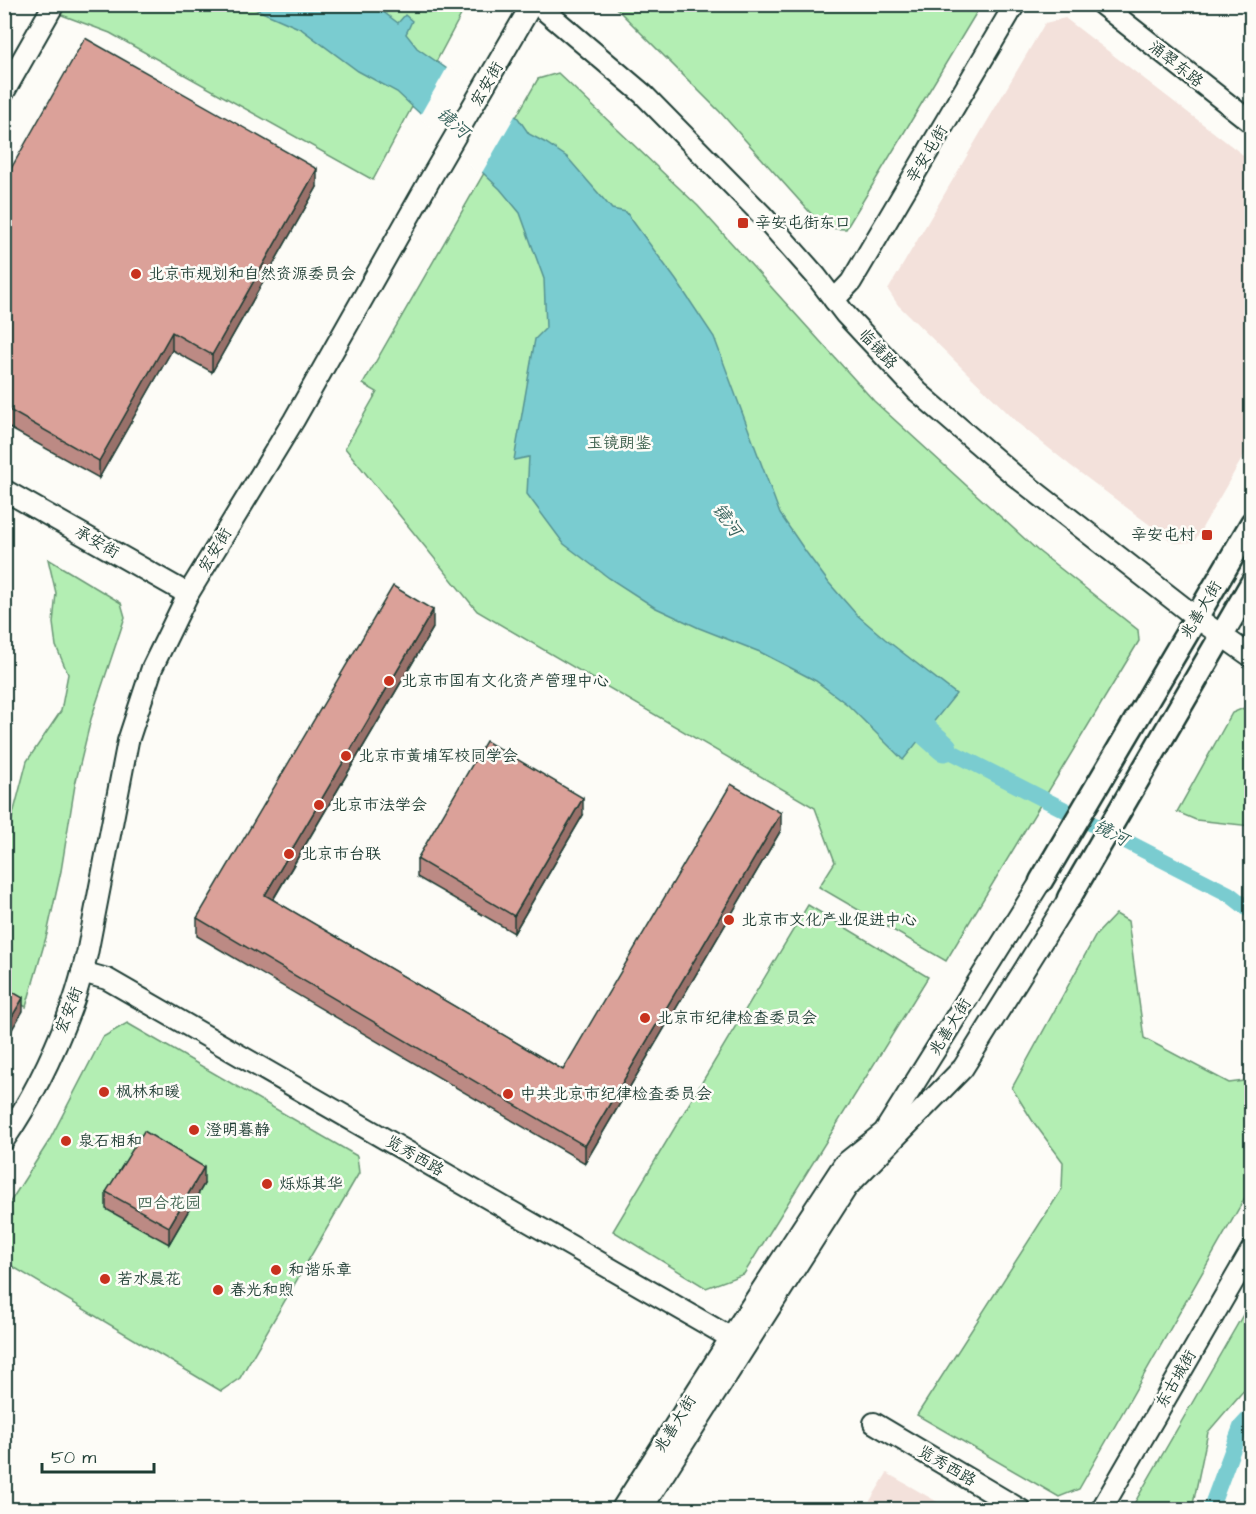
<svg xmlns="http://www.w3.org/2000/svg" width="1256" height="1514" viewBox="0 0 1256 1514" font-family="'Architects Daughter','LXGW WenKai TC',sans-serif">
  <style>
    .built { fill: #f3e1db }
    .green { fill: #b3eeb3; stroke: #699674; stroke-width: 1.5 }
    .water { fill: #7accd0; stroke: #569392; stroke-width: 1.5 }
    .pier { fill: #fdfcf7 }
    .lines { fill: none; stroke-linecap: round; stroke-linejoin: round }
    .canal { stroke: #7accd0; stroke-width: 16 }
    .river { stroke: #7accd0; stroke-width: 27 }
    .secondary-casing { stroke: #1f3d34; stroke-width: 24 }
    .primary-casing { stroke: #1f3d34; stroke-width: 27 }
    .secondary { stroke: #fdfcf7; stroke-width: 20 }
    .primary { stroke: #fdfcf7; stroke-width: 22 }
    .wall { fill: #bc8a84; stroke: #1f3d34; stroke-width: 1.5 }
    .shaded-wall { fill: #99716b; stroke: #1f3d34; stroke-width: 1.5 }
    .building { fill: #dba199; stroke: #1f3d34; stroke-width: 1.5 }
    .poi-dot { fill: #c8321e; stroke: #fdfcf7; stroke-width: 2 }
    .labels { text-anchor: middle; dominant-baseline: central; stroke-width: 5; stroke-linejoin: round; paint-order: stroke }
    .street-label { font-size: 16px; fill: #1f3d34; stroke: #fdfcf7 }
    .poi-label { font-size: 16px; fill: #1f3d34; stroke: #fdfcf7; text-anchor: start }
    .park-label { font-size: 16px; fill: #3d604d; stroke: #fdfcf7 }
    .water-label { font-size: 18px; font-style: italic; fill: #36615b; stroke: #fdfcf7 }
  </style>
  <rect width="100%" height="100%" fill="#fdfcf7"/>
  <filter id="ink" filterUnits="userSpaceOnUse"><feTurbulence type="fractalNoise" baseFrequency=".0167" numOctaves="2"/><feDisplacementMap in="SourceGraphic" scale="12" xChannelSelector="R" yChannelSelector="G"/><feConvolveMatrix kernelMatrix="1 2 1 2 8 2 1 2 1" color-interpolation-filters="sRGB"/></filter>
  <g filter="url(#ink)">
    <g class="built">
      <path d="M1065,18L1251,161V443L1194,542L1174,543L1071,466L1020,425L898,305L888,290L1045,23Z"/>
      <path d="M887,1473L920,1492L950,1509H865Z"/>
    </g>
    <g class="green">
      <path d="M447,4L461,15L373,180L110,33L35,5Z"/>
      <path d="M613,5H981L846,229L824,228L720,112Z"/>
      <path d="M558,73L698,206L874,401L1037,550L1138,630L1139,641L946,961L819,887L835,862L815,808L477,611L345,448L377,392L363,384L538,79Z"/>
      <path d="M48,559L121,603L125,617L91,719L75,785L61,871L47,934L26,1007L5,994L9,948L4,936V835L10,826L27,761L61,711L68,674L56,646L53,623L56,593Z"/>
      <path d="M1251,705V826L1196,820L1177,812L1232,713Z"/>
      <path d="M808,905L928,977L744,1274L706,1288L613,1231Z"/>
      <path d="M1116,914L1128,921L1144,1038L1229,1083L1251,1080V1187L1079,1489L1059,1497L917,1415L1062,1189L1063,1162L1032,1120L1012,1088L1096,935Z"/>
      <path d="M127,1023L357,1156L359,1173L240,1378L221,1391L5,1262V1210L49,1141L103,1037Z"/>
      <path d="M1251,1301V1382L1208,1432L1192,1509H1131Z"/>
    </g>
    <path class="water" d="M236,5H374L398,23L405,15L412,21L406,34L417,48L518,118L529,134L546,143L567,157L612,209L626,212L676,280L714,337L780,514L806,552L829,583L856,614L885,639L956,694L903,760L848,705L816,681L760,652L699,628L654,607L609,578L564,544L527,494L529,457L514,460L535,339L546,328L544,279L520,213L500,189L397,92L358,71L301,29L253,8Z"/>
    <path class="pier" d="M448,66L516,114L480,176L419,117Z"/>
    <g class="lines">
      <g class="canal">
        <path d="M944,748L1229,894L1252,912"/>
        <path d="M1210,1510L1241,1427L1252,1415"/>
      </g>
      <path class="river" d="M898,707L944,748"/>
      <defs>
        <g id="secondary">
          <path d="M537,4L643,94L763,216L816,276L845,314L918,392L1014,475L1197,618L1252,657"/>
          <path d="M1101,4L1252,123"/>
          <path d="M4,92L54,4"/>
          <path d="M834,300L851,282L1015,4"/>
          <path d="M4,490L188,594"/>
          <path d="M82,972L107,979L745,1346"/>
          <path d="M4,1140C31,1101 55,1051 71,1008C78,990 82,972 87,954L128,741L152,668L188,594L294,420L432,176L532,4"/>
          <path d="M874,1423L1021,1510"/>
          <path d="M621,1510L740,1323L844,1164L884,1132L1041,881"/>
          <path d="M641,1510L847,1187L963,1068L1069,898"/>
          <path d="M1101,1510L1252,1249"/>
        </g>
        <g id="primary">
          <path d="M1041,881L1252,523"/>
          <path d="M1069,898L1252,583"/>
        </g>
      </defs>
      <use href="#secondary" class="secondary-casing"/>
      <use href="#primary" class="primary-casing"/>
      <use href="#secondary" class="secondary"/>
      <use href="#primary" class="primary"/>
    </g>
    <g class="wall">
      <path d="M4,181L317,187L212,372L172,350L99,478L4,425Z"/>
      <path d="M433,628L273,900L563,1070L781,830L585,1163L197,936V918Z"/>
      <path d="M583,815L514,933L417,877V859Z"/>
      <path d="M204,1184L169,1244L106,1209V1192Z"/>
    </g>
    <g class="shaded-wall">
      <path d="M317,169V187L212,372V355Z"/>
      <path d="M172,332V350L99,478V461Z"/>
      <path d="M433,610V628L265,913V895Z"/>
      <path d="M583,798V815L514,933V916Z"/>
      <path d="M781,813V830L585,1163V1146Z"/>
      <path d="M23,998V1011L4,1043V1030Z"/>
      <path d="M204,1167V1184L169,1244V1227Z"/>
    </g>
    <g class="building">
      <path d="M85,38L317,169L212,355L172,332L99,461L4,407V181Z"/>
      <path d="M393,586L433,610L265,895L563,1070L731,784L781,813L585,1146L197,918Z"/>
      <path d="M486,741L583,798L514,916L417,859Z"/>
      <path d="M4,987L23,998L4,1030Z"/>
      <path d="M144,1131L204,1167L169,1227L106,1192Z"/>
    </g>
  </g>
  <g class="poi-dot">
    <rect x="737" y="217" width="12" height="12" rx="3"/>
    <circle cx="136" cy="274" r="6"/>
    <rect x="1201" y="529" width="12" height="12" rx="3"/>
    <circle cx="389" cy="681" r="6"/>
    <circle cx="346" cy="756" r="6"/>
    <circle cx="319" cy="805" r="6"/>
    <circle cx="289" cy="854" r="6"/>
    <circle cx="729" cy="920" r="6"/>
    <circle cx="645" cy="1018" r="6"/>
    <circle cx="104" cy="1092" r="6"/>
    <circle cx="508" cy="1094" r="6"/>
    <circle cx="194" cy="1130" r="6"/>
    <circle cx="66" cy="1141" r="6"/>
    <circle cx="267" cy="1184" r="6"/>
    <circle cx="276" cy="1270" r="6"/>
    <circle cx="105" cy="1279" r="6"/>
    <circle cx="218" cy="1290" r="6"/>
  </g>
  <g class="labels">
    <g class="street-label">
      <text transform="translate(1176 64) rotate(38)">涌翠东路</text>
      <text transform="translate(487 84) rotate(-60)">宏安街</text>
      <text transform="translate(927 154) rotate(-59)">辛安屯街</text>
      <text transform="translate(878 349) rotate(47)">临镜路</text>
      <text transform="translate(97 542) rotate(30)">承安街</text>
      <text transform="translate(215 550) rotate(-59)">宏安街</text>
      <text transform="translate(1201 610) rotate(-59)">兆善大街</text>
      <text transform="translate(69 1010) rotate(-69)">宏安街</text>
      <text transform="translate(950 1027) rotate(-58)">兆善大街</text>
      <text transform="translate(415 1156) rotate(30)">览秀西路</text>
      <text transform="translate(1176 1379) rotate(-60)">东古城街</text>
      <text transform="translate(675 1424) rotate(-58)">兆善大街</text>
      <text transform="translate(947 1466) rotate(30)">览秀西路</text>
    </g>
    <g class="poi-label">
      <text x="755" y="223">辛安屯街东口</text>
      <text x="148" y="274">北京市规划和自然资源委员会</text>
      <text x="1195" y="535" text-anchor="end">辛安屯村</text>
      <text x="401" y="681">北京市国有文化资产管理中心</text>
      <text x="358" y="756">北京市黄埔军校同学会</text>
      <text x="331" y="805">北京市法学会</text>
      <text x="301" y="854">北京市台联</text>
      <text x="741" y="920">北京市文化产业促进中心</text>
      <text x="657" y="1018">北京市纪律检查委员会</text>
      <text x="116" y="1092">枫林和暖</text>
      <text x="520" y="1094">中共北京市纪律检查委员会</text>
      <text x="206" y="1130">澄明暮静</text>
      <text x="78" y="1141">泉石相和</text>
      <text x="279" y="1184">烁烁其华</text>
      <text x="288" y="1270">和谐乐章</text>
      <text x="117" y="1279">若水晨花</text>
      <text x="230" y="1290">春光和煦</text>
    </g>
    <g class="park-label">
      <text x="619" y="443">玉镜朗鉴</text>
      <text x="169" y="1203">四合花园</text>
    </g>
    <g class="water-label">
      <text transform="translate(453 123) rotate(41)">镜河</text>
      <text transform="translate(727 520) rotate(54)">镜河</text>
      <text transform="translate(1111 833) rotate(27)">镜河</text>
    </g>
  </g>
  <rect width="1256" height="1514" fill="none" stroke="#fdfcf7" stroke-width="24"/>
  <rect x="12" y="12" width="1232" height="1490" fill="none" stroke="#1f3d34" stroke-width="2" filter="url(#ink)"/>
  <path d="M42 1463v9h112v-9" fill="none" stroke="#1f3d34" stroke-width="3"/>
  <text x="51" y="1463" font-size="18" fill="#1f3d34" stroke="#fdfcf7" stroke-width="4.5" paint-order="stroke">50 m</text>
</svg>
